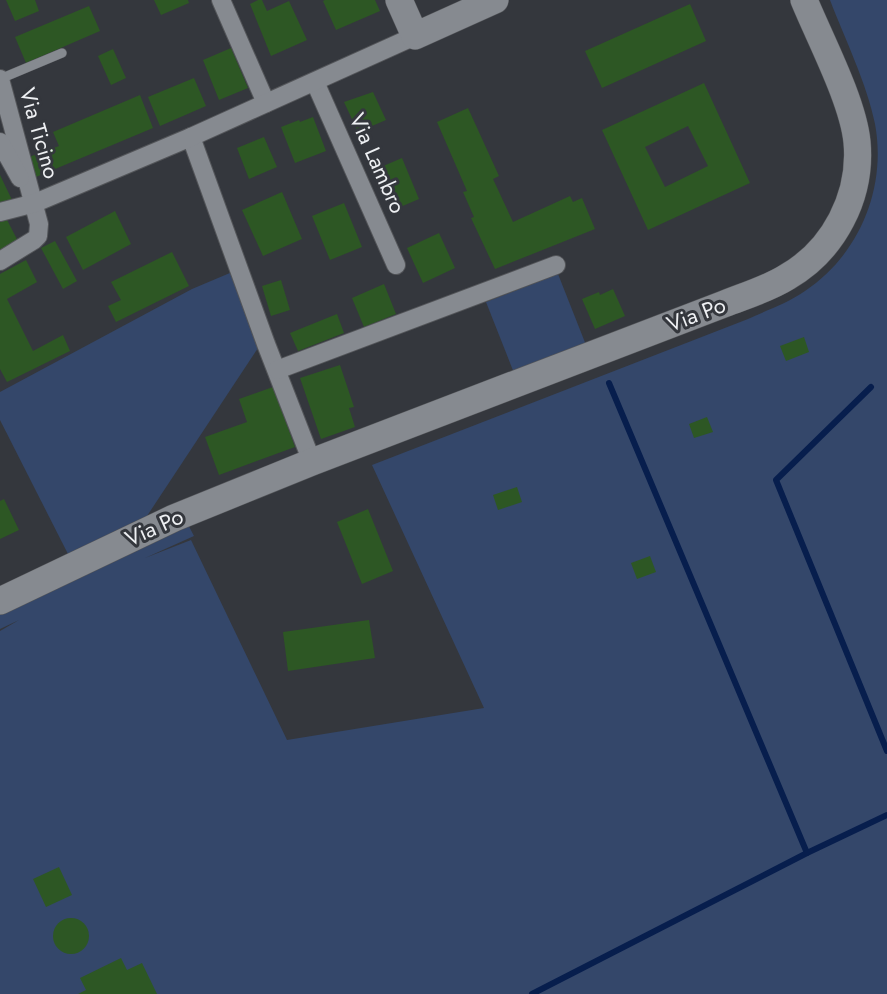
<svg xmlns="http://www.w3.org/2000/svg" width="887" height="994" viewBox="0 0 887 994" font-family="Jost,sans-serif">
  <style>
    .green { fill: #34476a }
    .lines { fill: none; stroke-linecap: round; stroke-linejoin: round }
    .stream { stroke: #071e4d; stroke-width: 6 }
    .building { fill: #2d5724; fill-rule: evenodd }
    .lane-casing { stroke: #535559; stroke-width: 10 }
    .street-casing { stroke: #535559; stroke-width: 20 }
    .secondary-casing { stroke: #535559; stroke-width: 28 }
    .lane { stroke: #868a90; stroke-width: 9 }
    .street { stroke: #868a90; stroke-width: 18 }
    .secondary { stroke: #868a90; stroke-width: 27 }
    .labels { text-anchor: middle; dominant-baseline: central; stroke-width: 6; stroke-linejoin: round; paint-order: stroke }
    .street-label { font-size: 22px; fill: #eef0f3; stroke: #34373d }
  </style>
  <rect width="100%" height="100%" fill="#34373d"/>
  <g class="green">
    <path d="M830,0H887V994H0V631L19,620L0,629V601L182,513L194,536L145,558L191,540L287,740L484,708L372,465L748,319C767,310 788,303 805,291C859,255 887,188 875,124C867,84 845,39 830,0Z"/>
    <path d="M237,270L262,342L147,516L68,554L0,420V392L192,289Z"/>
    <path d="M558,274L586,345L514,373L486,302Z"/>
  </g>
  <g class="lines">
    <g class="stream">
      <path d="M609,383L807,853"/>
      <path d="M871,387L776,480L887,751"/>
      <path d="M532,994L807,853L887,815"/>
    </g>
  </g>
  <g class="building">
    <path d="M6,0H35L39,11L15,21Z"/>
    <path d="M154,0H188L189,3L161,15Z"/>
    <path d="M258,0H262L267,11L289,1L307,40L271,56L250,4Z"/>
    <path d="M325,0H375L380,11L336,30L323,1Z"/>
    <path d="M690,4L706,41L602,88L585,51Z"/>
    <path d="M89,6L100,31L26,63L15,37Z"/>
    <path d="M231,48L248,88L219,100L203,60Z"/>
    <path d="M113,49L126,78L111,85L98,56Z"/>
    <path d="M194,78L206,106L160,126L148,97Z"/>
    <path d="M704,83L750,183L648,230L602,130ZM688,126L708,166L665,187L645,147Z"/>
    <path d="M373,92L386,120L358,132L344,102Z"/>
    <path d="M140,95L153,128L36,177L29,157L59,146L53,132Z"/>
    <path d="M468,108L499,176L493,179L513,222L570,196L573,202L582,198L595,229L495,269L471,218L474,217L463,192L467,191L437,122Z"/>
    <path d="M313,117L326,151L295,163L281,127L299,120L300,122Z"/>
    <path d="M264,137L277,167L249,179L237,148Z"/>
    <path d="M402,158L419,199L398,208L381,167Z"/>
    <path d="M0,175L13,202L0,209Z"/>
    <path d="M282,192L302,239L263,256L242,210Z"/>
    <path d="M344,203L362,247L330,260L312,216Z"/>
    <path d="M115,211L131,244L83,270L66,237Z"/>
    <path d="M6,218L19,243L0,252V221Z"/>
    <path d="M439,233L455,268L423,283L407,248Z"/>
    <path d="M55,241L77,281L63,289L41,248Z"/>
    <path d="M172,252L189,286L116,322L108,306L121,300L111,282Z"/>
    <path d="M26,260L37,282L7,299L33,351L63,335L70,351L7,382L0,369V274Z"/>
    <path d="M281,280L290,310L271,316L262,286Z"/>
    <path d="M384,284L396,314L364,327L352,298Z"/>
    <path d="M613,289L625,316L595,329L582,299L599,292L600,295Z"/>
    <path d="M337,314L344,333L298,351L290,333Z"/>
    <path d="M804,337L809,352L786,361L780,346Z"/>
    <path d="M340,365L354,407L349,408L355,427L321,439L300,378Z"/>
    <path d="M273,387L295,447L219,475L205,437L247,422L239,399Z"/>
    <path d="M707,417L713,432L694,438L689,424Z"/>
    <path d="M517,487L522,502L498,510L493,495Z"/>
    <path d="M4,499L19,530L0,539V501Z"/>
    <path d="M368,509L393,571L362,584L337,522Z"/>
    <path d="M650,556L656,572L637,579L631,563Z"/>
    <path d="M369,620L375,658L288,671L283,632Z"/>
    <path d="M59,867L72,895L46,907L33,879Z"/>
    <circle cx="71" cy="936" r="18"/>
    <path d="M121,958L127,970L142,963L157,994H78L86,990L80,978Z"/>
  </g>
  <g class="lines">
    <defs>
      <path id="lane" d="M0,79L62,53"/>
      <g id="street">
        <path d="M221,0L266,103"/>
        <path d="M0,79L39,224L38,236L34,240L0,261"/>
        <path d="M315,82L396,265"/>
        <path d="M191,137L266,344L312,462"/>
        <path d="M0,142L20,178"/>
        <path d="M0,212L35,203L191,137L415,36"/>
        <path d="M277,370L556,265"/>
      </g>
      <g id="secondary">
        <path d="M399,0L415,36L495,0"/>
        <path d="M0,601L174,518L312,462L724,304C744,296 768,289 787,277C834,250 862,196 857,142C853,101 820,39 804,0"/>
      </g>
    </defs>
    <use href="#lane" class="lane-casing"/>
    <use href="#street" class="street-casing"/>
    <use href="#secondary" class="secondary-casing"/>
    <use href="#lane" class="lane"/>
    <use href="#street" class="street"/>
    <use href="#secondary" class="secondary"/>
  </g>
  <g class="labels">
    <g class="street-label">
      <text transform="translate(40 133) rotate(74)">Via Ticino</text>
      <text transform="translate(378 163) rotate(66)">Via Lambro</text>
      <text transform="translate(696 314) rotate(-21)">Via Po</text>
      <text transform="translate(154 527) rotate(-24)">Via Po</text>
    </g>
  </g>
</svg>
